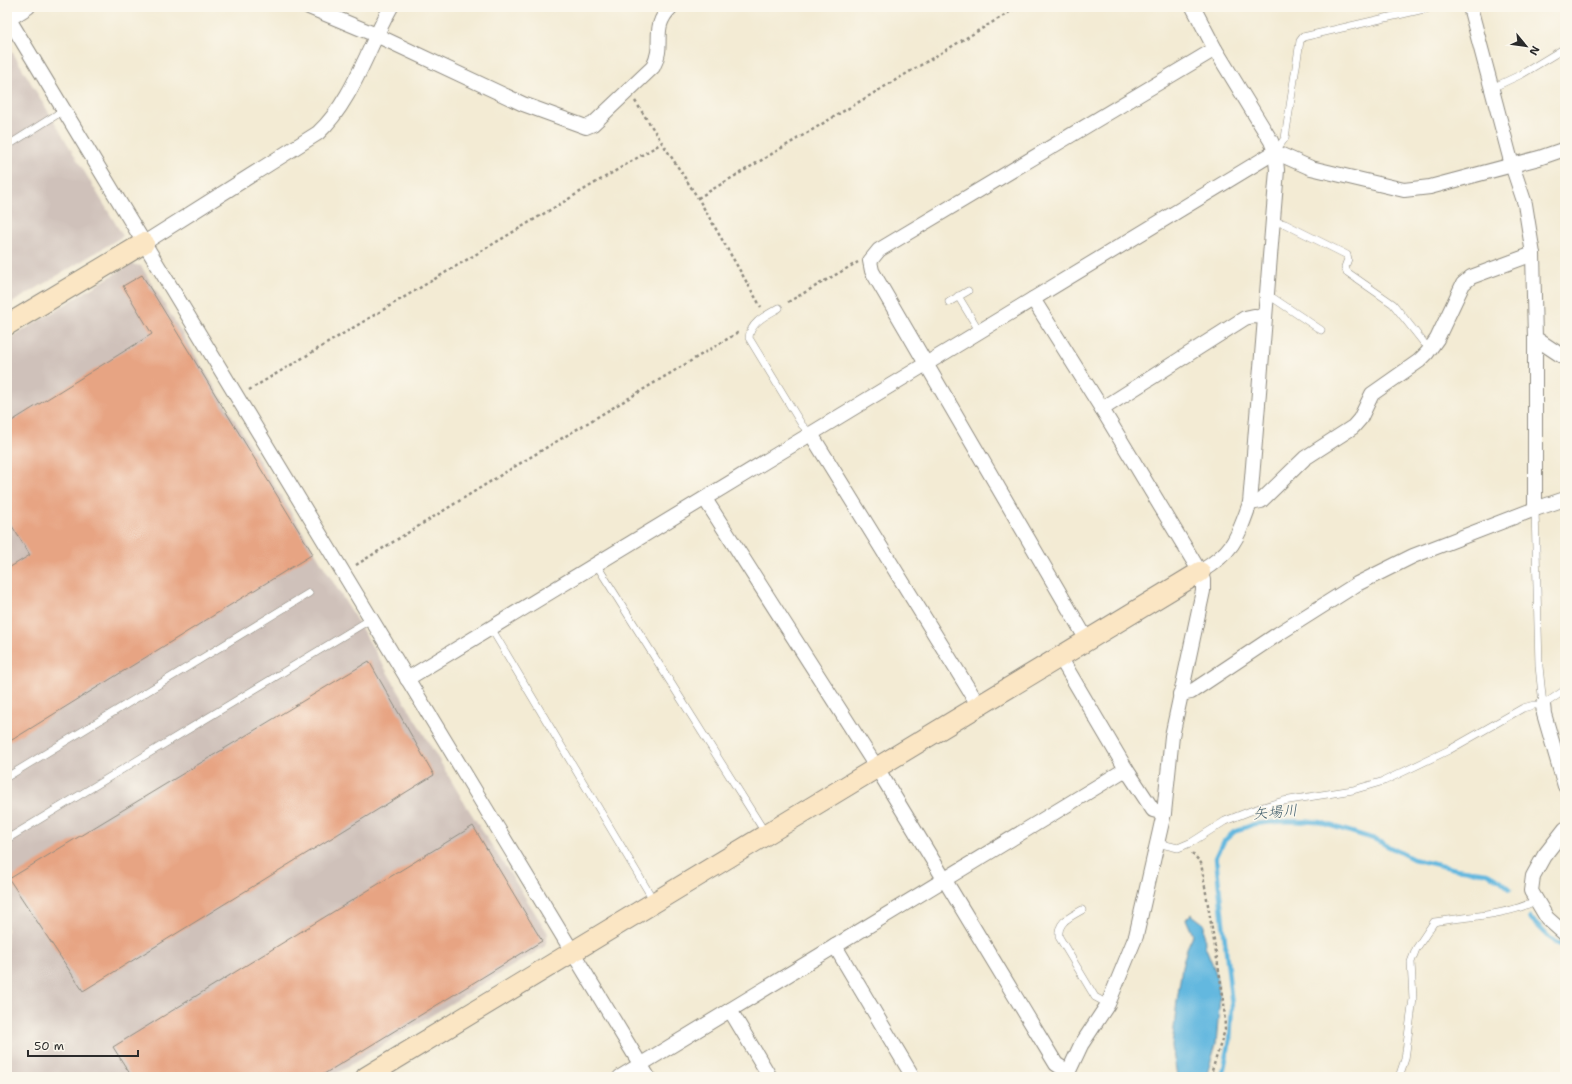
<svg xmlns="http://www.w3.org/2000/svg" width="1572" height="1084" viewBox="0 0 1572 1084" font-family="'Shantell Sans','Klee One',sans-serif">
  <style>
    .industrial { fill: #cfc1ba }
    .water { fill: #63b8df; stroke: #477285 }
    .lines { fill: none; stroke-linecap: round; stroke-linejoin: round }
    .stream { stroke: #63b8df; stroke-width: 4.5 }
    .building { fill: #e7a483 }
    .lane-casing { stroke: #8f8b80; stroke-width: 8 }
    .street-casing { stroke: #8f8b80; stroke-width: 16 }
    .secondary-casing { stroke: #8f8b80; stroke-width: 22 }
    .path { stroke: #8f8b80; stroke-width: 2.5; stroke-dasharray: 3 3; stroke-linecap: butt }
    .lane { stroke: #fff; stroke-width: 7 }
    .street { stroke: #fff; stroke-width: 14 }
    .secondary { stroke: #fbe6c4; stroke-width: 20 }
    .labels { text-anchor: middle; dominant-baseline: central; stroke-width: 3; stroke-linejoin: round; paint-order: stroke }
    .water-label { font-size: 15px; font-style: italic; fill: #3f5c6a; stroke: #fbf7ec }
  </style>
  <rect width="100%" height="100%" fill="#fbf7ec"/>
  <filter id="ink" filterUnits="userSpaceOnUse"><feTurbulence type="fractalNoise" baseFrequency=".025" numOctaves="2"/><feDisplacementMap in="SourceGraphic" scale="8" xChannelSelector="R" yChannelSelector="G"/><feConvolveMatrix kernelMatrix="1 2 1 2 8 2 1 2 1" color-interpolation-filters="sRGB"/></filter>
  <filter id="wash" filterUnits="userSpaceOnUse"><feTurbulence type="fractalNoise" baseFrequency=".012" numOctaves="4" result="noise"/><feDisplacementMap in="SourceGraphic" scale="16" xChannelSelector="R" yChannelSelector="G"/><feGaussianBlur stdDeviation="0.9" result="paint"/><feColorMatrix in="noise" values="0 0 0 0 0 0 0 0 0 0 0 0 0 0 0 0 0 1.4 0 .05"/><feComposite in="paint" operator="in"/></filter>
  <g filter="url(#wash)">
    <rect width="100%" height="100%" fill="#f3ebd4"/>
    <g class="industrial">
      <path d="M7,43L123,236L7,306Z"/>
      <path d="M131,264L141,266L360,626L462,799L548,933L545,946L331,1077H7V340Z"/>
    </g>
    <path class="water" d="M1191,914L1204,924L1205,946L1215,970L1220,997L1216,1044L1206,1077H1177L1172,1046L1177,1001L1182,967L1187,948L1193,935L1186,919Z"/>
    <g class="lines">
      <g class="stream">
        <path d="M1530,918L1555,943L1565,946"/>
        <path d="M1222,1077L1230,1040L1232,1006L1216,858L1224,841L1234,832L1254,824L1287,821L1319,822L1374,839L1413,859L1455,869L1487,873L1500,880L1510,889"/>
      </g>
    </g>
    <g id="blocks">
      <g class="building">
        <path d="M142,275L313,554L7,743V569L30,555L7,518V424L152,334L123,286Z"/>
        <path d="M369,661L434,775L83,991L9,879Z"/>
        <path d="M473,826L542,941L319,1077H132L113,1047Z"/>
      </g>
    </g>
  </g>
  <g filter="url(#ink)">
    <use href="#blocks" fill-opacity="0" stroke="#8f8b80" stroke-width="1"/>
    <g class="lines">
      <defs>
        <g id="lane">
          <path d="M1492,88L1522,74L1565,48"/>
          <path d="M7,146L64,110"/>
          <path d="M1275,152L1285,138L1300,41L1303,37L1433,7"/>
          <path d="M1272,221L1285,224L1347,255L1348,259L1345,267L1347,272L1393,304L1424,343L1431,348"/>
          <path d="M958,296L980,332"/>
          <path d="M1266,296L1273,298L1321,330"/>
          <path d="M949,302L968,291"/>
          <path d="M779,308C767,315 750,322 749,338L802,425L811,434"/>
          <path d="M1535,509L1539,666L1543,705"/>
          <path d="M596,564L766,834"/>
          <path d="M491,628L654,901"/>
          <path d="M7,777L309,593"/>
          <path d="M7,839L371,619"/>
          <path d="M1157,843L1178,848L1192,842L1225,821L1253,810L1283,801L1353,790L1384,781L1449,750L1523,708L1534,705H1543L1565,690"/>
          <path d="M1082,910C1070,917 1057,922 1059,937L1095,997L1108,1004"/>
          <path d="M1399,1077L1405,1059L1413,999L1411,962L1416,949L1434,922C1462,917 1513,915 1536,900"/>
        </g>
        <g id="street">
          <path d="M309,7L376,35L523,104L586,127L593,124L653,67C666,43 649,29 671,7"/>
          <path d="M1193,7L1215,49L1271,141L1275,152L1277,170L1250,503C1237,539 1234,551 1200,572"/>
          <path d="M1470,7L1512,165L1525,204L1533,254L1535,338V509"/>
          <path d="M7,16L648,1077"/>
          <path d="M9,19L28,7"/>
          <path d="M144,243L318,133C352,102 368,47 391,7"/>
          <path d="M1033,299L1102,409L1245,318L1254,316L1264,317"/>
          <path d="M1535,338L1565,358"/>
          <path d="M811,434L979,706"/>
          <path d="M705,499L877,768L1056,1064L1068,1072"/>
          <path d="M1250,503L1261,501L1305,458L1353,427L1360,419L1372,394L1419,361L1427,353L1437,339L1463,284L1471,277L1533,254"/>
          <path d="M1087,640L872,271L870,261L879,250L1215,49"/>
          <path d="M1060,657L1126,769L1153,810L1164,813"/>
          <path d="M407,679L1275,152L1311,168L1404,190L1430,187L1539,158L1565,149"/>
          <path d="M1180,694L1191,692L1278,634L1357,584L1413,556L1535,509L1565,499"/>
          <path d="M1543,705L1544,714L1565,786"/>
          <path d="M1565,829L1544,856L1533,876L1531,891L1547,918L1565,934"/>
          <path d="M835,946L913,1077"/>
          <path d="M730,1010L770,1077"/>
          <path d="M620,1077L1126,769"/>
          <path d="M1066,1077L1081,1045L1108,1004L1136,936L1164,813L1172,736L1203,591V580L1200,572L1102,409"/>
        </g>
        <g id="secondary">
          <path d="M7,325L144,243"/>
          <path d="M366,1077L1200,572"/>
        </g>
      </defs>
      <use href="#lane" class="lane-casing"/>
      <use href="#street" class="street-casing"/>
      <use href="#secondary" class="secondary-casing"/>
      <g class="path">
        <path d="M584,7L585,10"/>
        <path d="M635,101L698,198L761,307"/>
        <path d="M698,198L1018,7"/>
        <path d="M788,302L858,262"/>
        <path d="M249,390L662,143"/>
        <path d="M356,565L509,470L739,332"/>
        <path d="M1192,853L1201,863L1224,1001L1225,1030L1210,1077"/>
      </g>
      <use href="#lane" class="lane"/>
      <use href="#street" class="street"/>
      <use href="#secondary" class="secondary"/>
    </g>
  </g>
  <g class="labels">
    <g class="water-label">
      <text transform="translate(1275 812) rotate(-5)">矢場川</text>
    </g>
  </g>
  <rect width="1572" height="1084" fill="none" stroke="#fbf7ec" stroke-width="24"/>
  <g transform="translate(1526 46) rotate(119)" stroke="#fbf7ec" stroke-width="3" paint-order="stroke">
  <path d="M0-3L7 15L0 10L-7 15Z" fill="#2b2b2b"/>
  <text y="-6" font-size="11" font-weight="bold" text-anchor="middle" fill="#2b2b2b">N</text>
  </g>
  <path d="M28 1050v6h110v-6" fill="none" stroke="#2b2b2b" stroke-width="2"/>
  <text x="34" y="1050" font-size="12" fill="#2b2b2b" stroke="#fbf7ec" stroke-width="3" paint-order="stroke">50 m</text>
</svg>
